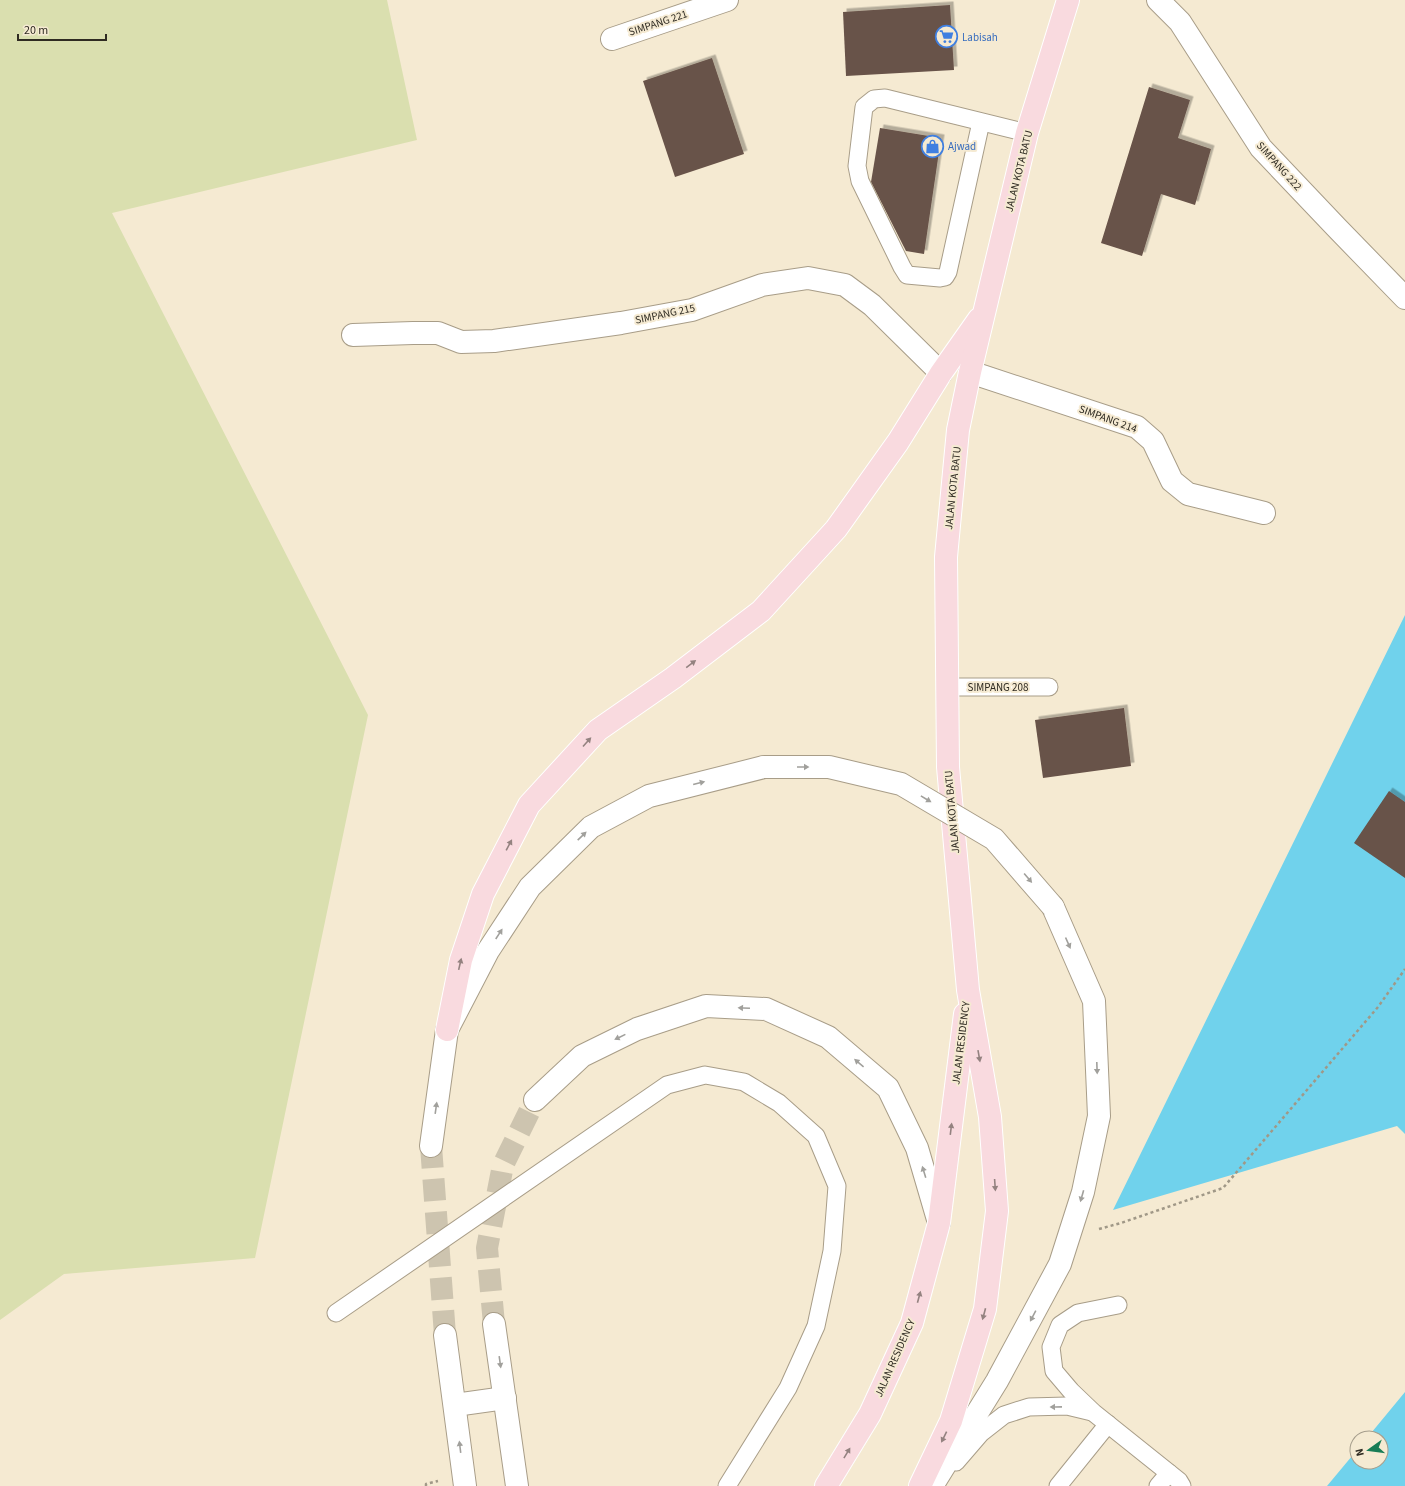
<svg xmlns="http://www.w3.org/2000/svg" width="1405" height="1486" viewBox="0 0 1405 1486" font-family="'Source Sans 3',sans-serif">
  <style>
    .green { fill: #dadfaf }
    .water { fill: #70d2ec }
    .building { fill: #685248; filter: url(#shadow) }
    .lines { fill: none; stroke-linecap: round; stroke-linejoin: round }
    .secondary-tunnel { stroke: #cdc4af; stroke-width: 22; stroke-dasharray: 22 11; stroke-linecap: butt }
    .service-casing { stroke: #a89d88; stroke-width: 19 }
    .minor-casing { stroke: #a89d88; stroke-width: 24 }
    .secondary-casing { stroke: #a89d88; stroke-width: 24 }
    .primary-casing { stroke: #fff; stroke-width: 24 }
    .path { stroke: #a09887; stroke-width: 2.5; stroke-dasharray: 3 3; stroke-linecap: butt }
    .service { stroke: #fff; stroke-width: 17 }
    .minor { stroke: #fff; stroke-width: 22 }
    .secondary { stroke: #fff; stroke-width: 22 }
    .primary { stroke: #f9dadf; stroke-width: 22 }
    .secondary-bridge-casing { stroke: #a89d88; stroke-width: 24; stroke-linecap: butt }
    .secondary-bridge { stroke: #fff; stroke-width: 22 }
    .oneway { fill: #948280 }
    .oneway2 { fill: #a1a09c }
    .labels { text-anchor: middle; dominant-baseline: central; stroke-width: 4; stroke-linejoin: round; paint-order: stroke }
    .street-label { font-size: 11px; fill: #2f2b22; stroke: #f5ead2 }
    .shop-label { font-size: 11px; fill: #366cbe; stroke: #f5ead2; text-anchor: start }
  </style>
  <defs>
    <filter id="shadow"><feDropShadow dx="3.5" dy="-3.5" stdDeviation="0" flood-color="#0004"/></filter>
  </defs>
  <rect width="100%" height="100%" fill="#f5ead2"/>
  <path class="green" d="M0,0H387L417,140L112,213L368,715L255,1258L64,1274L0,1320Z"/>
  <g class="water">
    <path d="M1405,615V1134L1397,1126L1113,1210Z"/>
    <path d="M1405,1392V1486H1327L1357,1450V1462H1381V1438H1367Z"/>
  </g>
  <g class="building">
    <path d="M950,5L954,70L846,76L843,12Z"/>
    <path d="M712,58L744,154L675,177L643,81Z"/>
    <path d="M1149,87L1190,100L1178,138L1211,149L1195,205L1161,194L1142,256L1101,243Z"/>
    <path d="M880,128L941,138L924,254L906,251L871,182Z"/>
    <path d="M1124,708L1131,766L1043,778L1035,720Z"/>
    <path d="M1389,791L1405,802V878L1354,843Z"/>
  </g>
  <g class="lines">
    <g class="secondary-tunnel">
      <path d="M431,1146L445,1335"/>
      <path d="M494,1324L487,1248L503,1165L535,1100"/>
    </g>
    <defs>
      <g id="service">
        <path d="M981,122L948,272L945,277L940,278L907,275L902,267L860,181L857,166L864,107L874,99L885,98L1027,133"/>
        <path d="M947,687H1049"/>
        <path d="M1118,1305L1078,1313L1060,1325L1051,1347L1054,1371L1071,1391L1094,1413L1179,1481L1182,1486"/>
        <path d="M336,1313L667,1085L705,1075L744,1082L779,1103L816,1136L837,1186L832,1251L816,1326L788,1388L727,1486"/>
        <path d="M956,1462L981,1433L1004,1415L1029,1407L1067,1406L1092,1412"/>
        <path d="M1058,1486L1108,1424"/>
        <path d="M1158,1486L1169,1473"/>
      </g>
      <g id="minor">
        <path d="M1158,0L1180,22L1261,148L1337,228L1405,298"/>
        <path d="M612,39L727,0"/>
        <path d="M353,335L413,333H438L461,342L494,341L621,323L692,310L762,285L808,278L845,285L872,305L941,373"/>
        <path d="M970,372L1137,427L1153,441L1172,481L1188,494L1264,513"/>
      </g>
      <g id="secondary">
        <path d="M535,1100L582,1056L637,1029L706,1006L766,1009L828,1037L888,1088L917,1148L939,1223"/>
        <path d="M431,1146L447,1030L488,951L530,887L591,827L649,796L764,767"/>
        <path d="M494,1324L517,1486"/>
        <path d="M445,1335L465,1486"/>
        <path d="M455,1405L505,1398"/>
        <path d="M932,1486L997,1381L1060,1264L1083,1192L1099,1116L1094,1001L1053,907"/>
      </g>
      <g id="primary">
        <path d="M447,1030L461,960L483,894L529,805L598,730L673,678L761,611L836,529L898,442L941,373L979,319"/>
        <path d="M826,1486L870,1414L912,1323L939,1223L965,1014"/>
        <path d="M920,1486L951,1421L985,1309L997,1211L990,1117L968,990L948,767L946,557L958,430L970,372L1027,133L1068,0"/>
      </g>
    </defs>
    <use href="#service" class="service-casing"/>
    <use href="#minor" class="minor-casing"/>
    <use href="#secondary" class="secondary-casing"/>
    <use href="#primary" class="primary-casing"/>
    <g class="path">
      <path d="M1099,1229L1121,1223L1223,1188L1378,1007L1405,969"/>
      <path d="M426,1486V1484L438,1481"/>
    </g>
    <use href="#service" class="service"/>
    <use href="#minor" class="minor"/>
    <use href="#secondary" class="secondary"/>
    <use href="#primary" class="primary"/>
    <defs>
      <path id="secondary-bridge" d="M764,767H829L901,784L994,839L1053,907"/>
    </defs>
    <use href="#secondary-bridge" class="secondary-bridge-casing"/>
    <use href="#secondary-bridge" class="secondary-bridge"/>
  </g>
  <defs><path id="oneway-solid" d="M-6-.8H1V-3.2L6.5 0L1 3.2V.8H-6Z"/></defs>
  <g class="oneway">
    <use href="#oneway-solid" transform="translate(691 664) rotate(-37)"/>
    <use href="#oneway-solid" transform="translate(587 742) rotate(-48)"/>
    <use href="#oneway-solid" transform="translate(509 845) rotate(-62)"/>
    <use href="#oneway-solid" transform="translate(460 964) rotate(-77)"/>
    <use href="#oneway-solid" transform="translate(979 1056) rotate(80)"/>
    <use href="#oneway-solid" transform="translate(951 1129) rotate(-83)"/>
    <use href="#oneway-solid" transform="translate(995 1185) rotate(86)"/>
    <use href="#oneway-solid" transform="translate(919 1297) rotate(-75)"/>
    <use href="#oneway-solid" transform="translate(984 1314) rotate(105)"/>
    <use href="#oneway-solid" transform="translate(944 1437) rotate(116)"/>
    <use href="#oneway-solid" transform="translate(847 1453) rotate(-59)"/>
  </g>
  <g class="oneway2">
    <use href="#oneway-solid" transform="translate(803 767)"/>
    <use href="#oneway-solid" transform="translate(699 783) rotate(-14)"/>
    <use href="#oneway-solid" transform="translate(926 799) rotate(31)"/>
    <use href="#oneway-solid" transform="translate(582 836) rotate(-44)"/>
    <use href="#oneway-solid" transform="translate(1028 878) rotate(50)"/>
    <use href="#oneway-solid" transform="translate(499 934) rotate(-57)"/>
    <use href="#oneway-solid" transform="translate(1068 943) rotate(66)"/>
    <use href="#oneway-solid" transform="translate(744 1008) rotate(-177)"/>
    <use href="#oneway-solid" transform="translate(620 1037) rotate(154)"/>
    <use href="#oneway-solid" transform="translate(859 1063) rotate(-140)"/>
    <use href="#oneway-solid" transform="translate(1097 1068) rotate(88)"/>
    <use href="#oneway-solid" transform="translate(436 1108) rotate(-82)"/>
    <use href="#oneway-solid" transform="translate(924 1172) rotate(-107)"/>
    <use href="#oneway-solid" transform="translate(1082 1196) rotate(106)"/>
    <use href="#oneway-solid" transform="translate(1033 1316) rotate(118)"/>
    <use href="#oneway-solid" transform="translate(500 1362) rotate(82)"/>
    <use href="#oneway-solid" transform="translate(1056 1407) rotate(179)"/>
    <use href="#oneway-solid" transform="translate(460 1447) rotate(-97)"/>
  </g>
  <defs>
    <symbol id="supermarket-ring" viewBox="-11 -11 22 22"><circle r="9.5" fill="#f5ead2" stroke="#3f7fe0" stroke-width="1.5"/><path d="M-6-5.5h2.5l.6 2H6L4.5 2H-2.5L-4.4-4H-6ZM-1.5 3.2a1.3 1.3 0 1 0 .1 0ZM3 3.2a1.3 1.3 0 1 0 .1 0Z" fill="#3f7fe0"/></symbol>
    <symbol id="shop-ring" viewBox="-11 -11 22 22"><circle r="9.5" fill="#f5ead2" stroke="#3f7fe0" stroke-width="1.5"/><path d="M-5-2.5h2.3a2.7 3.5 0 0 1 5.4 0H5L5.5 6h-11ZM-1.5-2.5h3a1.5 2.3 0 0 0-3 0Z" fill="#3f7fe0"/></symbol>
  </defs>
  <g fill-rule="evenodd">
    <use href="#supermarket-ring" x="934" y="24" width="25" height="25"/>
    <use href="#shop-ring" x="920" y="134" width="25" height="25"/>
  </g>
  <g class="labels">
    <g class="street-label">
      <text transform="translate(658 23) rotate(-18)">SIMPANG 221</text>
      <text transform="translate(1279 166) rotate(48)">SIMPANG 222</text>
      <text transform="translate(1019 171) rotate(-76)">JALAN KOTA BATU</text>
      <text transform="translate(665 314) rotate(-12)">SIMPANG 215</text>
      <text transform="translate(1108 419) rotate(20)">SIMPANG 214</text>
      <text transform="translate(953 488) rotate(-84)">JALAN KOTA BATU</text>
      <text x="998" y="687">SIMPANG 208</text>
      <text transform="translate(952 812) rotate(-95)">JALAN KOTA BATU</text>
      <text transform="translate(961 1043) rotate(-83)">JALAN RESIDENCY</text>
      <text transform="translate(895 1358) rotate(-66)">JALAN RESIDENCY</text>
    </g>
    <g class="shop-label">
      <text x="962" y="37">Labisah</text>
      <text x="948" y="146">Ajwad</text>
    </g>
  </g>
  <g transform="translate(1369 1450) rotate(256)"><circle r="19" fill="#f5ead2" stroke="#a69e8c"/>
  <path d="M0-3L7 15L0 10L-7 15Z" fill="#187d56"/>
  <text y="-6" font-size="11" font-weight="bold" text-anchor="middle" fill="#2f2b22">N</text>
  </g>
  <path d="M18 34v6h88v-6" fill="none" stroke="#2f2b22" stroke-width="2"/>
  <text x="24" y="34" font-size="12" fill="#2f2b22" stroke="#f5ead2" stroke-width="3" paint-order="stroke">20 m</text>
</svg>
